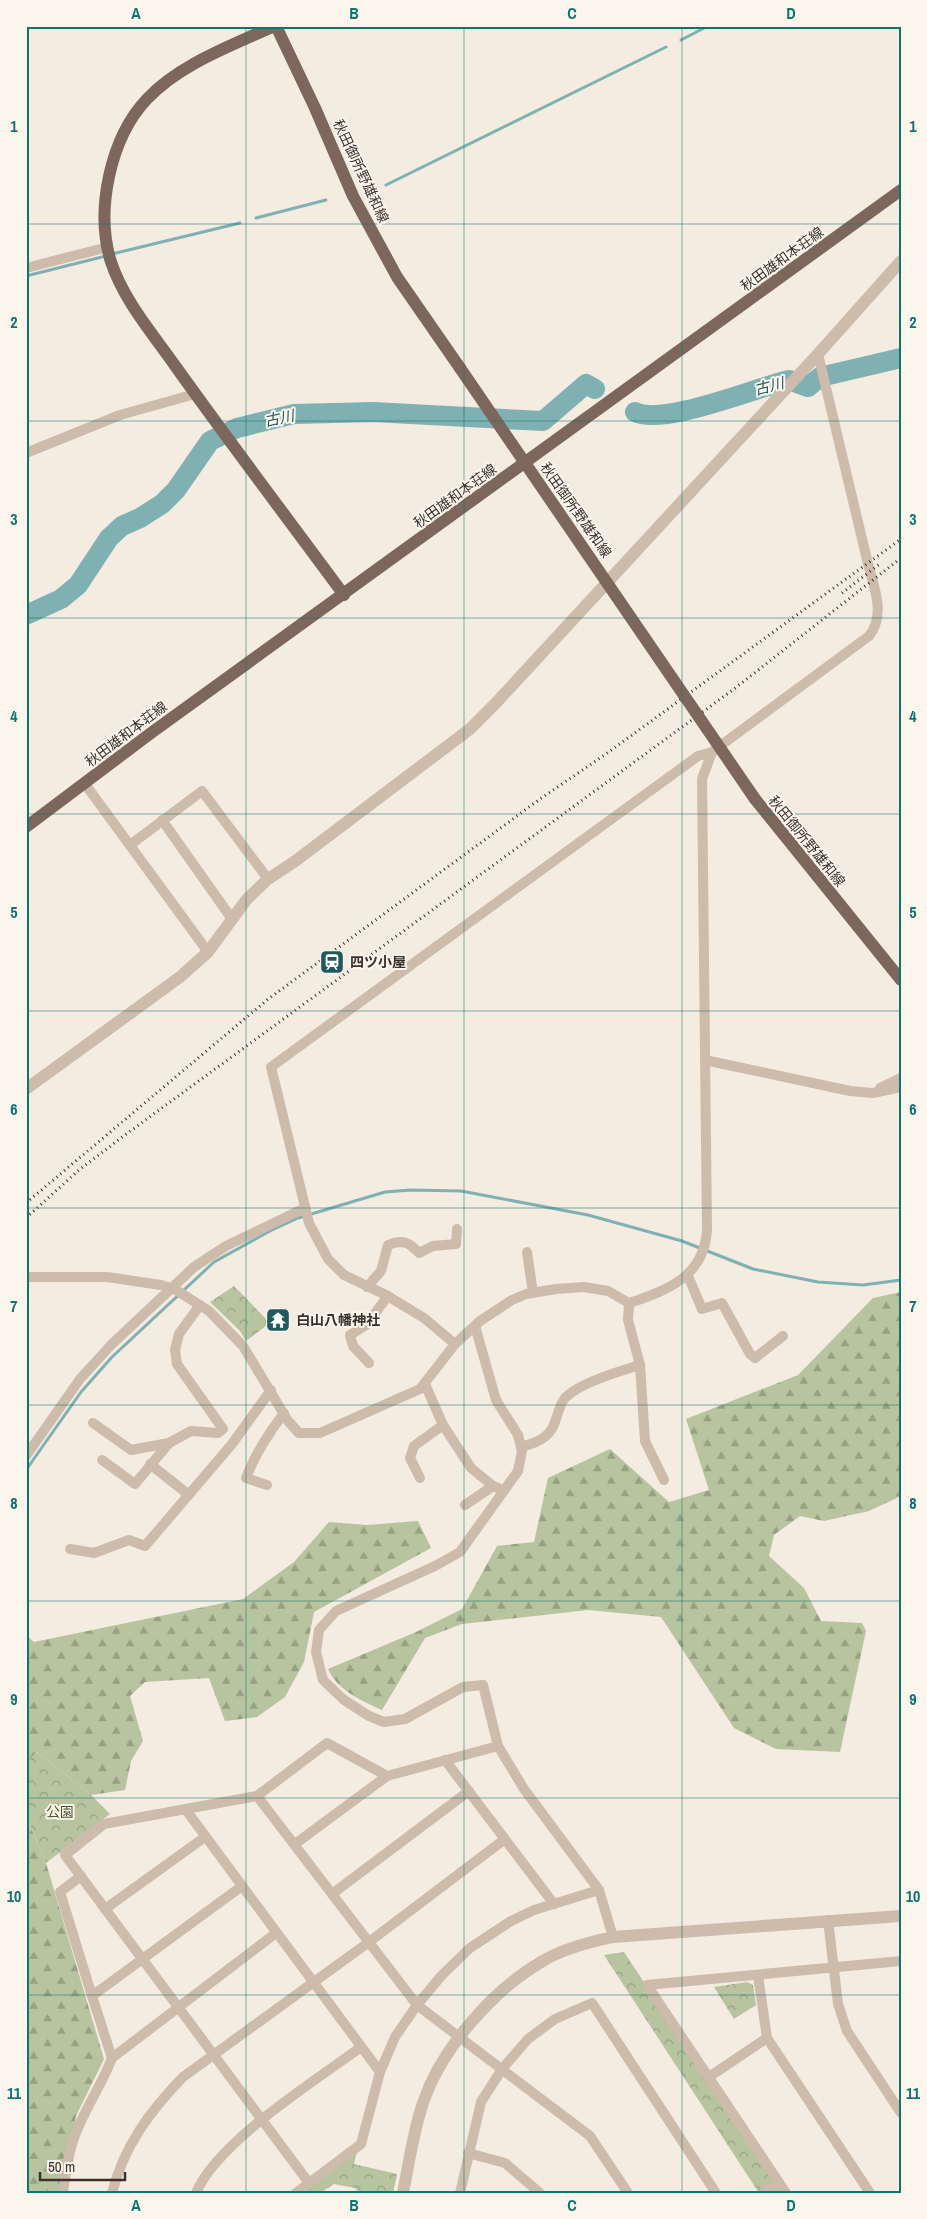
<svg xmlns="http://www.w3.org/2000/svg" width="927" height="2219" viewBox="0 0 927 2219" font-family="'Archivo Narrow','Noto Sans JP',sans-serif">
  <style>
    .forest { fill: url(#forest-firs) }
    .park { fill: url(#park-crowns) }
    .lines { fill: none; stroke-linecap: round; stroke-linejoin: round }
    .stream { stroke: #7fb0b2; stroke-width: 3 }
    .river { stroke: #7fb0b2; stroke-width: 20 }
    .minor { stroke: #cdbbac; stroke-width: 10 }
    .tertiary { stroke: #cdbbac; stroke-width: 12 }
    .primary { stroke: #7d675c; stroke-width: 12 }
    .rail { stroke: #3b302b; stroke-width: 3; stroke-dasharray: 1 4; stroke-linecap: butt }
    .primary-bridge { stroke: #7d675c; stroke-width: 12 }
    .grid { fill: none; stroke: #0f766e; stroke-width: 1; stroke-opacity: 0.55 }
    .labels { text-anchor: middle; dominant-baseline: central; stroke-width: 4; stroke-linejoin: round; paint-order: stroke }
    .street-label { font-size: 14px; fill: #3b302b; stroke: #fbf5ee }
    .poi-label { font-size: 14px; font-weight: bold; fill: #3b302b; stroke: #fbf5ee; text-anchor: start }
    .park-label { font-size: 14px; fill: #4a5a2e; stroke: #fbf5ee }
    .water-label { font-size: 15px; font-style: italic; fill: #1f5a5e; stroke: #fbf5ee }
    .neatline { fill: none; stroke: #0f766e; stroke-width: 2 }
    .grid-label { font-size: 16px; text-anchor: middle; font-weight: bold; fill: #0f766e }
  </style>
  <defs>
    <pattern id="forest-firs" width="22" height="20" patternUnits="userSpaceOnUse" patternTransform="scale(1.25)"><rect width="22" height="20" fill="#b8c4a0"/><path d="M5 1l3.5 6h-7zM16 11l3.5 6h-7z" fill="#97a083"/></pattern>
    <pattern id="park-crowns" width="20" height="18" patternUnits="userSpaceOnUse" patternTransform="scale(1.25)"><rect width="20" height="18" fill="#b8c4a0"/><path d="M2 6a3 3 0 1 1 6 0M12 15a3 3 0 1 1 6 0" fill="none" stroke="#97a083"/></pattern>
  </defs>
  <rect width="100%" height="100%" fill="#f4ebe1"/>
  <g class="forest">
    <path d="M901,1292V1496L869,1511L824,1521L800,1516L774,1535L769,1556L804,1588L821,1621L862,1623L866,1631L840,1752L776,1749L734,1728L661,1617L588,1610L462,1624L425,1638L382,1710C362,1701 337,1690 328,1669L416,1632L462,1609L497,1546L534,1542L548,1478L610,1449L669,1502L709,1490L686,1419L798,1375L873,1298Z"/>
    <path d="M418,1521L431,1548L314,1612L304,1662L285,1697L257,1717L225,1721L209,1678L145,1682L130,1696L143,1741L131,1761L125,1790L91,1795L37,1752L26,1763V1635L34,1642L243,1599L294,1562L329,1522L367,1525Z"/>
    <path d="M26,1816L46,1863L104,2059L76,2116L63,2193H26Z"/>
  </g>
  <g class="park">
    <path d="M234,1286L270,1323L246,1341L240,1331L210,1302Z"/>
    <path d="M37,1752L91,1795L110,1814L46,1863L26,1816V1763Z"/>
    <path d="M624,1952L783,2193H759L604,1955Z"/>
    <path d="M747,1982L753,1985L756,2005L734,2019L714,1987Z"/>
    <path d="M357,2151L354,2164L397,2174L393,2193H359L355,2188L334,2184L320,2193H303Z"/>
  </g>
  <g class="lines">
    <g class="stream">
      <path d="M681,40L708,26"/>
      <path d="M386,185L666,47"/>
      <path d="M256,218L326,200"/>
      <path d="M112,254L240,223"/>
      <path d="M26,276L106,256"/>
      <path d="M26,1470L81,1392L112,1357L214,1262L270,1231L298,1218L385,1192L411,1190L461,1191L588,1215L682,1241L753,1269L818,1282L863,1285L901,1280"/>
    </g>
    <g class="river">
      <path d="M635,412C664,426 754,388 789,380L808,387L820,377L901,358"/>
      <path d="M26,615L61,599L78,585L109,538L122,526L140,518L162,504L176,490L210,441L237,428L294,414L373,412L543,421L586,384L595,389"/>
    </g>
    <g class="minor">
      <path d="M26,268L108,247"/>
      <path d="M26,453L120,415L195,394"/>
      <path d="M85,784L208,952"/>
      <path d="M162,820L232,919"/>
      <path d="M130,845L202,791L268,879"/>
      <path d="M705,1060L850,1091L873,1093L901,1087"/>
      <path d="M880,1088L901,1078"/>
      <path d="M527,1252L533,1293"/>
      <path d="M688,1276L702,1309L722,1303L750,1354L755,1358L783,1336"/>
      <path d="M26,1277H107L161,1285L176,1290L209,1311L243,1346L288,1421L299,1433H320L420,1389L455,1344L480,1321L512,1300L526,1294L556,1289L584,1287L608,1291L629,1303C669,1290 704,1276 707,1230L702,779L712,752"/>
      <path d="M367,1287L381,1271L388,1245C402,1239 409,1242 419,1253L433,1246L456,1244L457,1229"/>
      <path d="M629,1303L628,1320L640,1365L645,1441L664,1480"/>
      <path d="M475,1326L496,1400L518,1435L522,1451L518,1471L460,1552L435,1566L336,1611L319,1630L316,1652L323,1680L344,1700L369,1716L384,1722L405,1719L463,1687L483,1685L498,1746L524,1789L599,1890L613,1937"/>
      <path d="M455,1344L424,1318L386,1295L344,1275L328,1259L309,1223L271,1067L698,756L712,752L869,636C886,615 874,587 868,564L818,354"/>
      <path d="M369,1363L353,1346L350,1335L366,1325L388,1296"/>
      <path d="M425,1384L443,1425L471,1468L493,1486"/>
      <path d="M93,1423L131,1450L169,1443L191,1431L218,1433L223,1429L177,1364L175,1350L179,1334L200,1305"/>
      <path d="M521,1447C531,1444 545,1440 551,1430C558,1420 557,1408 565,1398C579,1383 620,1371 640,1365"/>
      <path d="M26,1456L80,1379L111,1345L194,1267L226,1246L305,1208"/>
      <path d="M102,1460L135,1484L169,1443"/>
      <path d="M150,1464L189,1495"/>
      <path d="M420,1478L410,1458L414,1446L443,1425"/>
      <path d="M267,1485L246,1478C255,1454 268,1434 284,1413"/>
      <path d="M465,1505L493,1486L498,1488"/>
      <path d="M70,1549L94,1553L129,1540L145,1546L232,1444L271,1390"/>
      <path d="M445,1760L554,1904"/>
      <path d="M257,1796L417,2005L590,2136L628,2193"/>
      <path d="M186,1810L380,2072"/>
      <path d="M295,1844L387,1776L498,1746"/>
      <path d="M81,1876L60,1892L92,1996"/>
      <path d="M242,1886L92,1996L112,2058L276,1933"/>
      <path d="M332,1894L469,1791"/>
      <path d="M105,1909L205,1837"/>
      <path d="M828,1920L838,2004L847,2031L901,2113"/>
      <path d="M758,1975L767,2038L870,2193"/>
      <path d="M709,2077L767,2038"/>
      <path d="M468,2153L505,2163L540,2193"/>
      <path d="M309,2183L65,1855L104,1824L257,1796L327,1743L387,1776"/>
      <path d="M63,2193C66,2171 69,2148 78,2128C88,2104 102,2084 112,2058"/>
      <path d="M112,2193C124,2146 150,2111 183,2077L369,1942L505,1839"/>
      <path d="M196,2193C217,2142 315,2081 361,2047"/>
      <path d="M296,2193L361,2144L380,2072L395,2037L417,2005L442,1975L470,1948L511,1921L534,1910L599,1890"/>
      <path d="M460,2193L481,2102L502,2069L528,2039L555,2019L592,2003L716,2193"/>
      <path d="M764,2193L779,2183"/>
      <path d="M786,2193L647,1985L901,1961"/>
    </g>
    <g class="tertiary">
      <path d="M26,1089L180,977L208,952L247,899L268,879L294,862L470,729L495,704L818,354L901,261"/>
      <path d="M403,2193C409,2163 413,2132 423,2103C441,2049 492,1991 541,1962C562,1949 589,1942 613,1937L901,1916"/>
    </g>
    <g class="primary">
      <path d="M274,26C231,46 180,64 147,99C110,138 95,211 111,262C124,301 153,334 176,367C231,444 288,519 344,595"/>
      <path d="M276,26L315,108L353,196L397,277L460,368"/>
      <path d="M755,799L901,980"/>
      <path d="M26,827L151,733L901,190"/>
    </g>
    <g class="rail">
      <path d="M842,593L881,563"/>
      <path d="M26,1203L267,1000L540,799L606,754L901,539"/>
      <path d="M26,1218L79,1170L125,1135L734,689L901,558"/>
    </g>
    <path class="primary-bridge" d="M460,368L755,799"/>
  </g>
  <path class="grid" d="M246,26V2193M464,26V2193M682,26V2193M26,224H901M26,421H901M26,618H901M26,814H901M26,1011H901M26,1208H901M26,1405H901M26,1601H901M26,1798H901M26,1995H901"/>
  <defs>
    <symbol id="station-square" viewBox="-11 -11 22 22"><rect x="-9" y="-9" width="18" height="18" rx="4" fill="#1f5a5e" stroke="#fbf5ee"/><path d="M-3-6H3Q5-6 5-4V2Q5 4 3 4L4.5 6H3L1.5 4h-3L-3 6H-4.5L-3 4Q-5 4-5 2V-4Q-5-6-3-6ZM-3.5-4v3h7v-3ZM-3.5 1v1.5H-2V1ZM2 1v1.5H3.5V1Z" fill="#fff"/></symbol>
    <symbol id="temple-square" viewBox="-11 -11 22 22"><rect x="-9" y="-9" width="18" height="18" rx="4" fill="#1f5a5e" stroke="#fbf5ee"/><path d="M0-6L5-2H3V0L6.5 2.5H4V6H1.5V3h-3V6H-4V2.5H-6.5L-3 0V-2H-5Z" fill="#fff"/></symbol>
  </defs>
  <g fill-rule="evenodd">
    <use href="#station-square" x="318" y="948" width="28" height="28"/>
    <use href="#temple-square" x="264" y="1306" width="28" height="28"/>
  </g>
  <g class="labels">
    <g class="street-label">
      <text transform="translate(361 171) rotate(65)">秋田御所野雄和線</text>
      <text transform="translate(782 259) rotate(-36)">秋田雄和本荘線</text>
      <text transform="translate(455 496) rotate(-36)">秋田雄和本荘線</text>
      <text transform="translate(576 510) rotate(55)">秋田御所野雄和線</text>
      <text transform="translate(126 734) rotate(-37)">秋田雄和本荘線</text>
      <text transform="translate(807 841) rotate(51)">秋田御所野雄和線</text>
    </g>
    <g class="poi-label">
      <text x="350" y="962">四ツ小屋</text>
      <text x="296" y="1320">白山八幡神社</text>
    </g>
    <g class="park-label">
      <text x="60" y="1812">公園</text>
    </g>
    <g class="water-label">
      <text transform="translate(769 386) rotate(-14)">古川</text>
      <text transform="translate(279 418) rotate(-12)">古川</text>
    </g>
  </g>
  <rect width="927" height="2219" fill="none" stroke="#fbf5ee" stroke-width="55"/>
  <path d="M40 2172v8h85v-8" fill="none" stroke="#3b302b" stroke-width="2.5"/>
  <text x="48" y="2172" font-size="15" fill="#3b302b" stroke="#fbf5ee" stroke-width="4" paint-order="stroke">50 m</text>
  <rect x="28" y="28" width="872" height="2164" class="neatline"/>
  <g class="grid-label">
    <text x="136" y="19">A</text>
    <text x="354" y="19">B</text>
    <text x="572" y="19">C</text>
    <text x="791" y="19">D</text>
    <text x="14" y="132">1</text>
    <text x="913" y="132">1</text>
    <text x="14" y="328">2</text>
    <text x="913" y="328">2</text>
    <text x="14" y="525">3</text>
    <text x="913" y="525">3</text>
    <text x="14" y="722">4</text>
    <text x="913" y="722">4</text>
    <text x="14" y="918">5</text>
    <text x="913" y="918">5</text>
    <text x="14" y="1115">6</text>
    <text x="913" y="1115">6</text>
    <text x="14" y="1312">7</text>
    <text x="913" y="1312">7</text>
    <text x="14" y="1509">8</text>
    <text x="913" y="1509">8</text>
    <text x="14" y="1705">9</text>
    <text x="913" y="1705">9</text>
    <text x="14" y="1902">10</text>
    <text x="913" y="1902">10</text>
    <text x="14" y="2099">11</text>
    <text x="913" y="2099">11</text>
    <text x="136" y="2211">A</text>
    <text x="354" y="2211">B</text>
    <text x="572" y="2211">C</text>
    <text x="791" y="2211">D</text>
  </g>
</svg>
